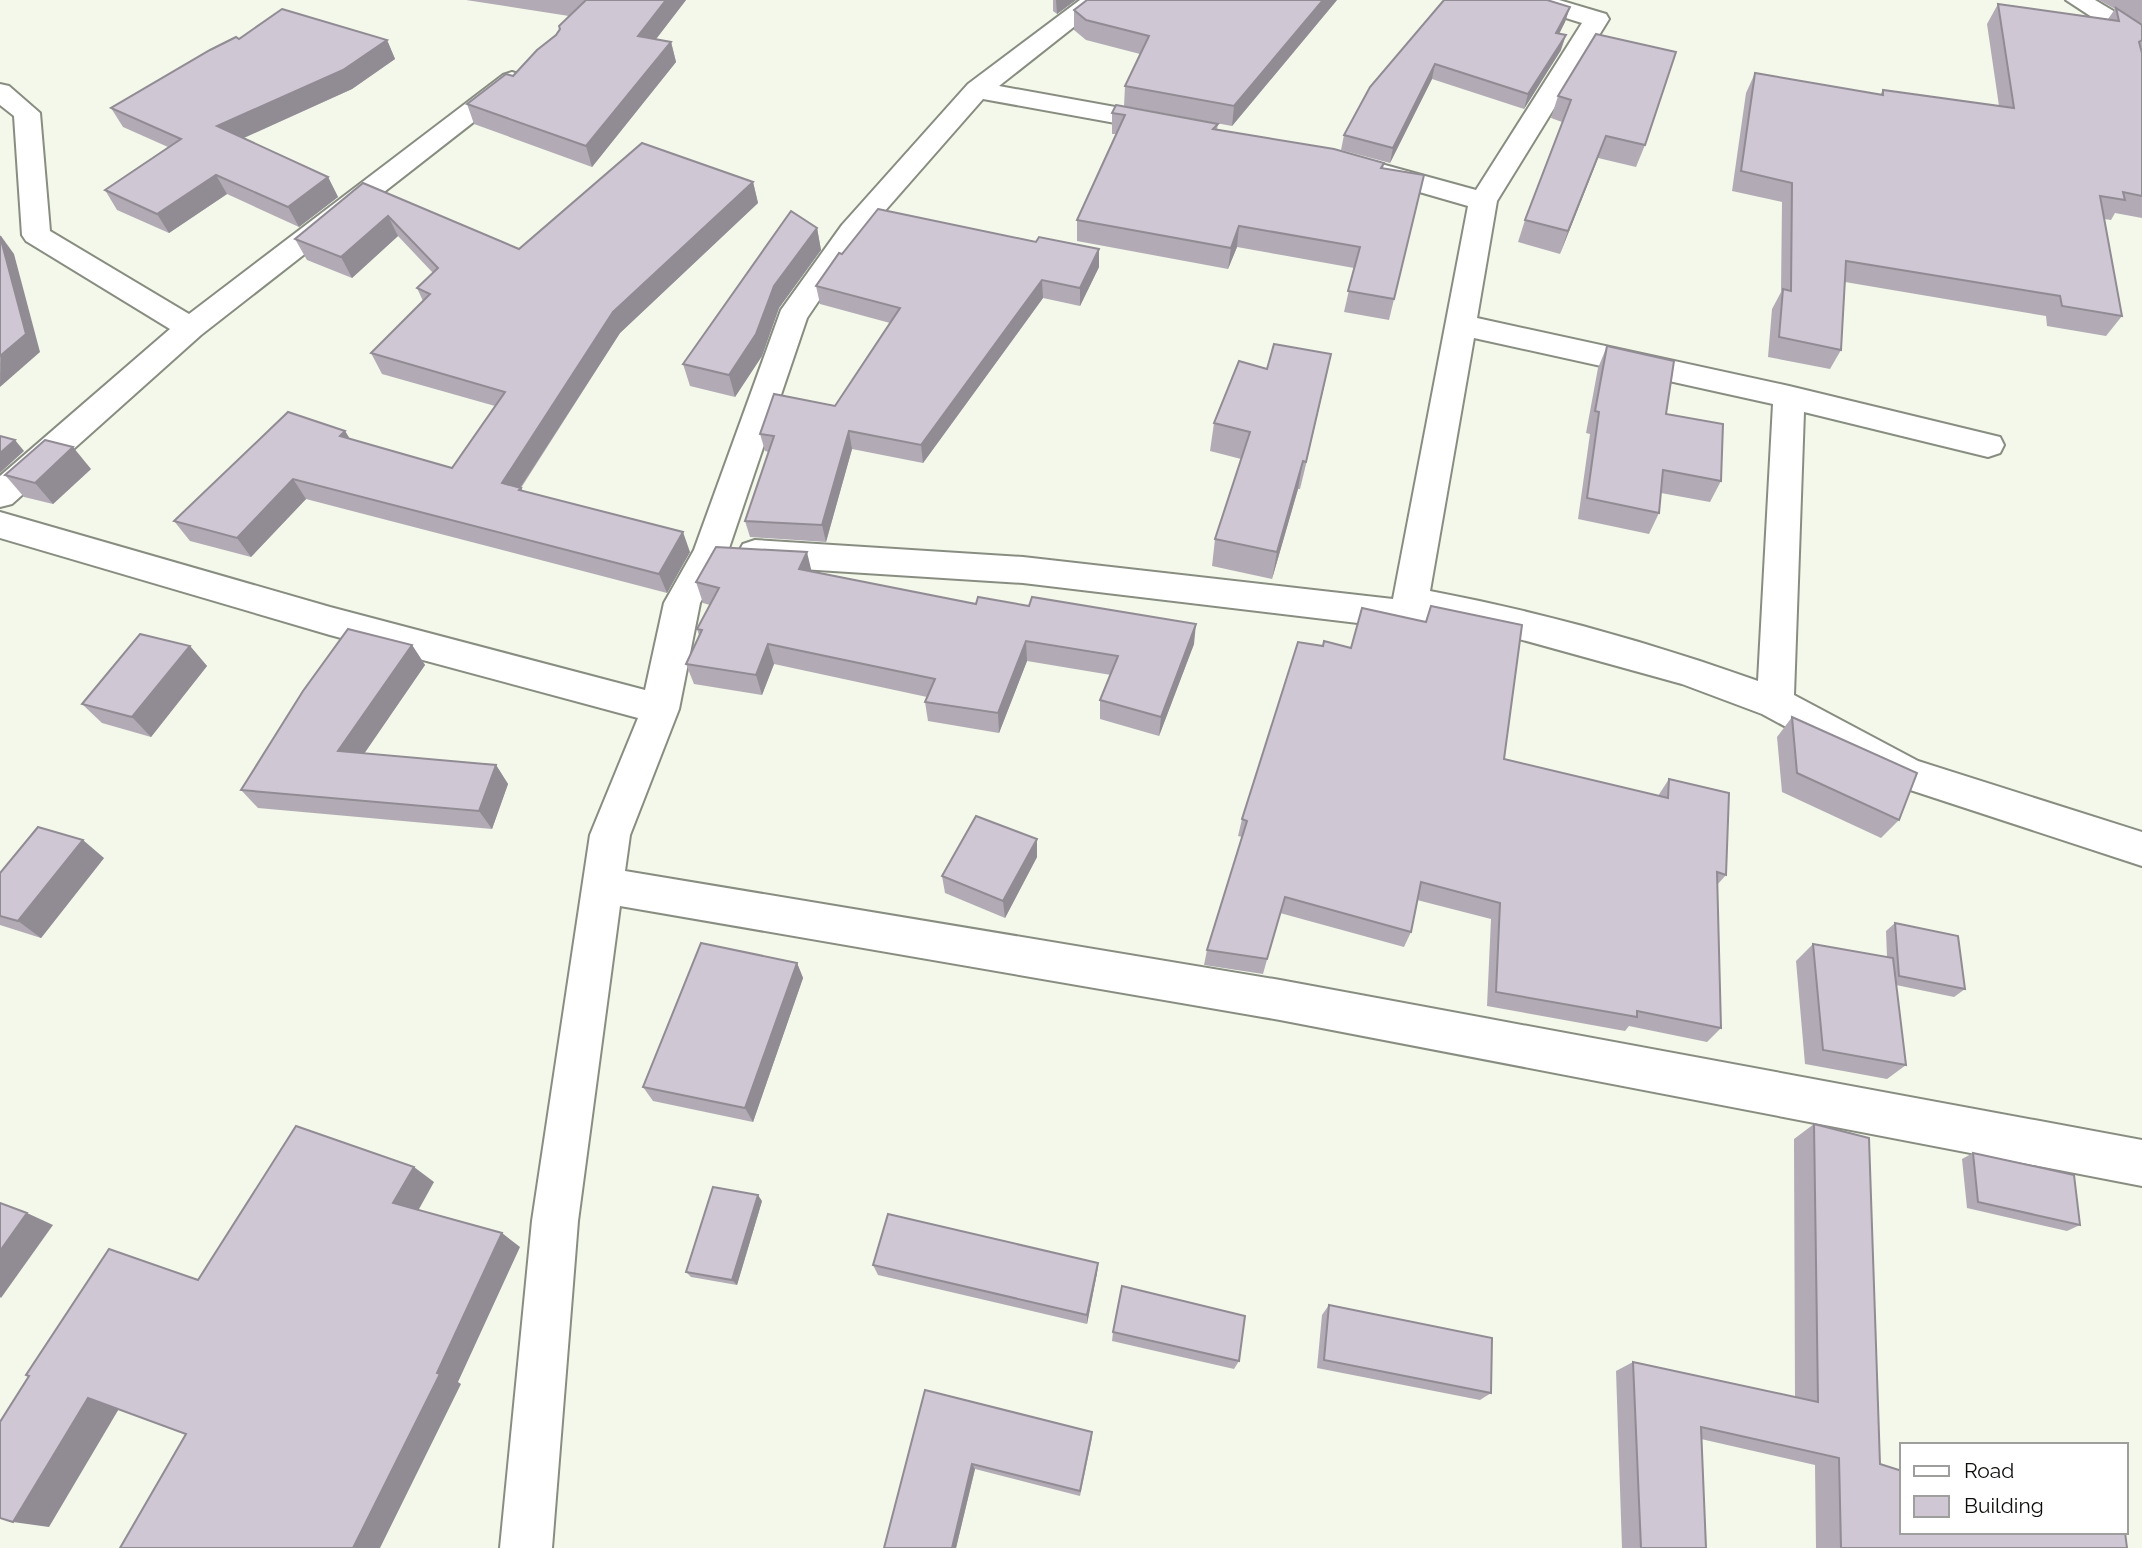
<svg xmlns="http://www.w3.org/2000/svg" width="2142" height="1548" viewBox="0 0 2142 1548" font-family="Raleway,sans-serif">
  <style>
    .lines { fill: none; stroke-linecap: round; stroke-linejoin: round }
    .minor-casing { stroke: #888d81; stroke-width: 4 }
    .minor { fill: #fff; fill-rule: evenodd }
    .wall { fill: #b2abb5 }
    .shaded-wall { fill: #918b94 }
    .building { fill: #cfc7d3; stroke: #918b94; stroke-width: 2 }
  </style>
  <rect width="100%" height="100%" fill="#f3f8ea"/>
  <g class="lines">
    <defs>
      <g id="minor">
        <path d="M1080,0H1108L999,86L1165,116L1174,118L1178,124L1174,130L1165,132L983,99L862,237L807,318L728,551L700,603L679,709L630,835L625,871L1280,980L2142,1140V1186L1280,1020L620,906L578,1221L552,1548H500L532,1221L590,835L638,718L330,635L0,538V512L330,607L645,690L664,603L694,550L781,310L842,225L968,84Z"/>
        <path d="M1521,0H1559L1606,14L1609,19L1497,201L1477,318L1789,386L2000,437L2004,445L2000,453L1988,457L1804,412L1794,695L1918,761L2142,832V866L1892,784L1762,714L1682,684L1483,629L1432,619L1408,629L1023,583L755,566L743,562L738,553L743,544L755,540L1023,557L1393,599L1468,206L1364,176L1360,170L1364,164L1374,162L1476,190L1582,23L1524,5ZM1474,338L1773,404L1758,681C1652,643 1541,612 1430,591Z"/>
        <path d="M2066,0H2095L2142,28V47L2133,44Z"/>
        <path d="M512,72L521,75L525,80L521,85L201,335L12,504L0,507V476L170,329L26,241L22,235L14,116L0,105V84L9,86L40,113L50,231L189,314L503,75Z"/>
      </g>
    </defs>
    <use href="#minor" class="minor-casing"/>
    <use href="#minor" class="minor"/>
  </g>
  <g class="wall">
    <path d="M466,0H686L656,39L671,42L676,62L592,167L474,124L467,104L513,76L556,35L560,30L559,26L569,16Z"/>
    <path d="M1053,0H1076L1057,14L1053,11Z"/>
    <path d="M1087,0H1337L1232,126L1124,106L1125,86L1140,54L1086,40L1074,30V10Z"/>
    <path d="M2099,0H2142V218L2115,213L2111,220L2104,219L2122,316L2106,336L2047,326L2046,316L1845,282L1841,350L1830,369L1768,357L1772,309L1781,292L1782,202L1732,191L1746,93L1755,73L1880,95L1883,90L1999,106L1987,24L1998,4L2108,19L2115,9Z"/>
    <path d="M1570,7L1565,22L1559,34L1561,50L1524,109L1432,79L1390,163L1341,150L1344,135L1370,87Z"/>
    <path d="M1596,34L1645,145L1636,167L1598,158L1560,254L1518,242L1525,220L1562,122L1551,118L1558,96Z"/>
    <path d="M239,39L387,40L395,59L352,89L244,138L328,177L338,197L299,227L227,194L169,233L117,210L105,190L168,147L123,127L111,108Z"/>
    <path d="M1112,113L1218,124L1217,130L1384,163L1383,169L1424,175L1389,320L1344,312L1354,268L1237,247L1228,269L1077,241V220L1116,134H1112Z"/>
    <path d="M753,182L758,203L620,333L521,488L523,491L690,552L667,593L306,499L251,557L190,541L174,521L345,431L350,439L452,468L495,406L382,374L371,353L423,301L417,288L433,273L398,236L352,278L307,260L295,239L363,183L519,249Z"/>
    <path d="M817,228L821,250L779,308L762,356L735,397L690,386L683,364Z"/>
    <path d="M842,254L1099,267L1080,306L1043,298L923,463L852,449L826,542L750,537L745,521L769,452L765,451L760,434L835,406L890,323L820,304L816,286Z"/>
    <path d="M1607,346L1666,414L1721,481L1710,502L1661,493L1659,513L1649,534L1578,519L1590,434L1586,433L1598,368Z"/>
    <path d="M1267,369L1325,382L1300,489H1298L1272,579L1212,566L1215,539L1241,459L1210,451L1214,423Z"/>
    <path d="M91,469L53,504L24,497L5,475Z"/>
    <path d="M812,571L976,604L1194,644L1159,736L1100,719V700L1111,675L1027,661L999,733L928,721L925,702L927,697L774,664L762,695L694,684L686,664L699,635L697,629L710,605L703,603L696,582Z"/>
    <path d="M412,645L425,665L364,753L496,765L508,784L492,829L258,808L241,790Z"/>
    <path d="M190,646L207,666L151,737L102,723L82,704Z"/>
    <path d="M1323,646L1504,759L1658,796L1669,779L1726,875L1717,885L1721,1028L1707,1042L1629,1026L1625,1031L1487,1006L1491,919L1417,900L1411,932L1404,947L1280,913L1263,974L1204,965L1207,950L1242,837L1238,836L1242,819Z"/>
    <path d="M1792,717L1899,820L1881,838L1782,792L1777,737Z"/>
    <path d="M1037,857L1005,918L945,893L942,876Z"/>
    <path d="M104,858L41,938L0,925V873Z"/>
    <path d="M1895,923L1965,989L1954,997L1896,985L1906,1065L1887,1079L1805,1064L1796,961L1813,944L1887,957L1886,931Z"/>
    <path d="M797,963L803,978L753,1122L653,1101L643,1087Z"/>
    <path d="M1814,1124L1880,1464L2127,1548H1816L1815,1465L1701,1439L1706,1548H1622L1616,1371L1633,1362L1795,1397L1794,1139Z"/>
    <path d="M1973,1153L2080,1225L2067,1231L1967,1208L1962,1159Z"/>
    <path d="M762,1201L737,1285L691,1277L686,1272Z"/>
    <path d="M1098,1263L1097,1273L1087,1324L878,1275L873,1265Z"/>
    <path d="M1329,1305L1491,1393L1480,1400L1317,1368L1322,1315Z"/>
    <path d="M1113,1332L1239,1361L1234,1369L1112,1341Z"/>
    <path d="M925,1390L1092,1438L1080,1496L975,1469L956,1548H884Z"/>
  </g>
  <g class="shaded-wall">
    <path d="M666,0H686L643,56L638,36Z"/>
    <path d="M1056,0H1076L1057,14Z"/>
    <path d="M1323,0H1337L1232,126L1234,106Z"/>
    <path d="M1570,7L1565,22L1552,48L1556,33Z"/>
    <path d="M1566,35L1561,50L1524,109L1528,94Z"/>
    <path d="M387,40L395,59L352,89L228,145L217,126Z"/>
    <path d="M671,42L676,62L592,167L586,146Z"/>
    <path d="M1435,64L1432,79L1390,163L1393,148Z"/>
    <path d="M1606,136L1598,158L1560,254L1568,231Z"/>
    <path d="M216,175L227,194L169,233L157,214Z"/>
    <path d="M328,177L338,197L299,227L288,207Z"/>
    <path d="M753,182L758,203L620,333L520,488H521L530,508L502,483L613,312Z"/>
    <path d="M388,216L398,236L352,278L341,257Z"/>
    <path d="M1239,226L1237,247L1228,269L1231,248Z"/>
    <path d="M817,228L821,250L779,308L762,356L735,397L729,375L774,286Z"/>
    <path d="M1,236L14,254L40,352L0,387Z"/>
    <path d="M1099,249V267L1080,306V288Z"/>
    <path d="M1042,280L1043,298L923,463L921,445Z"/>
    <path d="M1331,354L1325,382L1300,489L1306,462Z"/>
    <path d="M345,431L357,451L340,436Z"/>
    <path d="M849,431L852,449L826,542L822,525Z"/>
    <path d="M15,440L24,451L0,473V453Z"/>
    <path d="M73,447L91,469L53,504L35,483Z"/>
    <path d="M1303,461L1298,489L1272,579L1277,552Z"/>
    <path d="M293,479L306,499L251,557L237,538Z"/>
    <path d="M683,532L690,552L667,593L659,574Z"/>
    <path d="M807,552L812,573L799,569Z"/>
    <path d="M1196,624L1194,644L1159,736L1161,717Z"/>
    <path d="M1026,641L1027,661L999,733L998,713Z"/>
    <path d="M768,644L774,664L762,695L756,675Z"/>
    <path d="M412,645L425,665L353,770L338,751Z"/>
    <path d="M190,646L207,666L151,737L132,717Z"/>
    <path d="M496,765L508,784L492,829L479,811Z"/>
    <path d="M1037,839V857L1005,918L1003,901Z"/>
    <path d="M83,840L104,858L41,938L18,921Z"/>
    <path d="M797,963L803,978L753,1122L745,1108Z"/>
    <path d="M414,1167L434,1182L414,1218L393,1203Z"/>
    <path d="M758,1195L762,1201L737,1285L732,1280Z"/>
    <path d="M27,1213L53,1225L1,1298L0,1297V1251Z"/>
    <path d="M502,1233L520,1247L458,1382L461,1384L380,1548H353L437,1373Z"/>
    <path d="M1098,1263L1097,1273L1087,1324V1315Z"/>
    <path d="M88,1398L120,1407L49,1527L13,1522Z"/>
    <path d="M972,1464L975,1469L956,1548H952Z"/>
  </g>
  <g class="building">
    <path d="M586,0H666L638,36L671,42L586,146L467,104L506,74L513,76L537,50L556,35L560,29L559,26Z"/>
    <path d="M1087,0H1323L1234,106L1125,86L1149,36L1086,20L1074,10Z"/>
    <path d="M1444,0H1547L1570,7L1556,33L1566,35L1528,94L1435,64L1393,148L1344,135L1370,87Z"/>
    <path d="M1998,4L2119,21L2116,8L2142,25V40L2139,42L2142,53V196L2123,192L2125,200L2100,196L2122,316L2062,306L2060,296L1846,261L1841,350L1779,337L1783,289L1791,291L1792,183L1741,171L1755,73L1883,95V90L2014,108Z"/>
    <path d="M282,9L387,40L343,70L217,126L328,177L288,207L216,175L157,214L105,190L181,139L111,108L210,50L236,37L239,39Z"/>
    <path d="M1596,34L1676,52L1645,145L1606,136L1568,231L1525,220L1571,100L1558,96Z"/>
    <path d="M1116,105L1218,124L1213,129L1334,149L1384,163L1381,168L1424,175L1394,299L1348,291L1360,247L1239,226L1231,248L1077,220L1125,115L1112,113Z"/>
    <path d="M642,143L753,182L613,312L502,483L521,488L519,490L683,532L659,574L293,479L237,538L174,521L288,412L345,431L340,436L452,468L505,392L371,353L430,294L417,288L438,268L388,216L341,257L295,239L363,183L519,249Z"/>
    <path d="M878,209L1036,242L1039,237L1099,249L1080,288L1042,280L921,445L849,431L822,525L745,521L774,436L760,434L774,394L835,406L900,308L816,286L839,253L842,254Z"/>
    <path d="M791,211L817,228L774,286L756,334L729,375L683,364Z"/>
    <path d="M0,236L26,334L0,356Z"/>
    <path d="M1274,344L1331,354L1306,462L1303,461L1277,552L1215,539L1250,432L1214,423L1239,361L1267,369Z"/>
    <path d="M1607,346L1674,361L1666,414L1723,424L1721,481L1663,470L1659,513L1587,498L1599,412L1595,411Z"/>
    <path d="M0,436L15,440L0,453Z"/>
    <path d="M45,440L73,447L35,483L5,475Z"/>
    <path d="M716,547L807,552L799,569L976,604L978,597L1029,606L1032,597L1196,624L1161,717L1100,700L1118,656L1026,641L998,713L925,702L935,679L768,644L756,675L686,664L702,630L697,629L719,588L696,582Z"/>
    <path d="M1431,606L1522,625L1504,759L1668,798L1669,779L1729,793L1726,875L1717,872L1721,1028L1637,1011V1017L1496,992L1500,903L1421,882L1411,932L1285,897L1267,959L1207,950L1247,821L1242,819L1298,642L1323,646L1324,641L1351,648L1362,608L1426,622Z"/>
    <path d="M348,629L412,645L338,751L496,765L479,811L241,790L303,691Z"/>
    <path d="M140,634L190,646L132,717L82,704Z"/>
    <path d="M1792,717L1917,773L1899,820L1797,773Z"/>
    <path d="M976,816L1037,839L1003,901L942,876Z"/>
    <path d="M38,827L83,840L18,921L0,916V873Z"/>
    <path d="M1895,923L1958,936L1965,989L1899,976Z"/>
    <path d="M701,943L797,963L745,1108L643,1087Z"/>
    <path d="M1813,944L1893,958L1906,1065L1823,1050Z"/>
    <path d="M1814,1124L1869,1138L1880,1464L1902,1471V1532H2125L2127,1548H1841L1839,1458L1701,1427L1706,1548H1641L1633,1362L1818,1402Z"/>
    <path d="M296,1126L414,1167L393,1203L502,1233L437,1373L440,1374L353,1548H120L186,1434L88,1398L13,1522L0,1518V1422L29,1376L26,1375L109,1249L198,1280Z"/>
    <path d="M1973,1153L2074,1175L2080,1225L1978,1202Z"/>
    <path d="M713,1187L758,1195L732,1280L686,1272Z"/>
    <path d="M0,1203L27,1213L0,1251Z"/>
    <path d="M888,1214L1098,1263L1087,1315L873,1265Z"/>
    <path d="M1122,1286L1245,1316L1239,1361L1113,1332Z"/>
    <path d="M1329,1305L1492,1338L1491,1393L1324,1360Z"/>
    <path d="M925,1390L1092,1432L1080,1491L972,1464L952,1548H884Z"/>
  </g>
  <rect x="1900" y="1443" width="228" height="91" fill="#ffffff" stroke="#9e9f9d" stroke-width="2"/>
  <rect x="1914" y="1466" width="35" height="10" fill="#ffffff" stroke="#9e9f9d" stroke-width="2"/>
  <text x="1964" y="1478" font-size="21" fill="#0c0e09">Road</text>
  <rect x="1914" y="1496" width="35" height="21" fill="#cfc7d3" stroke="#9e9f9d" stroke-width="2"/>
  <text x="1964" y="1513" font-size="21" fill="#0c0e09">Building</text>
</svg>
